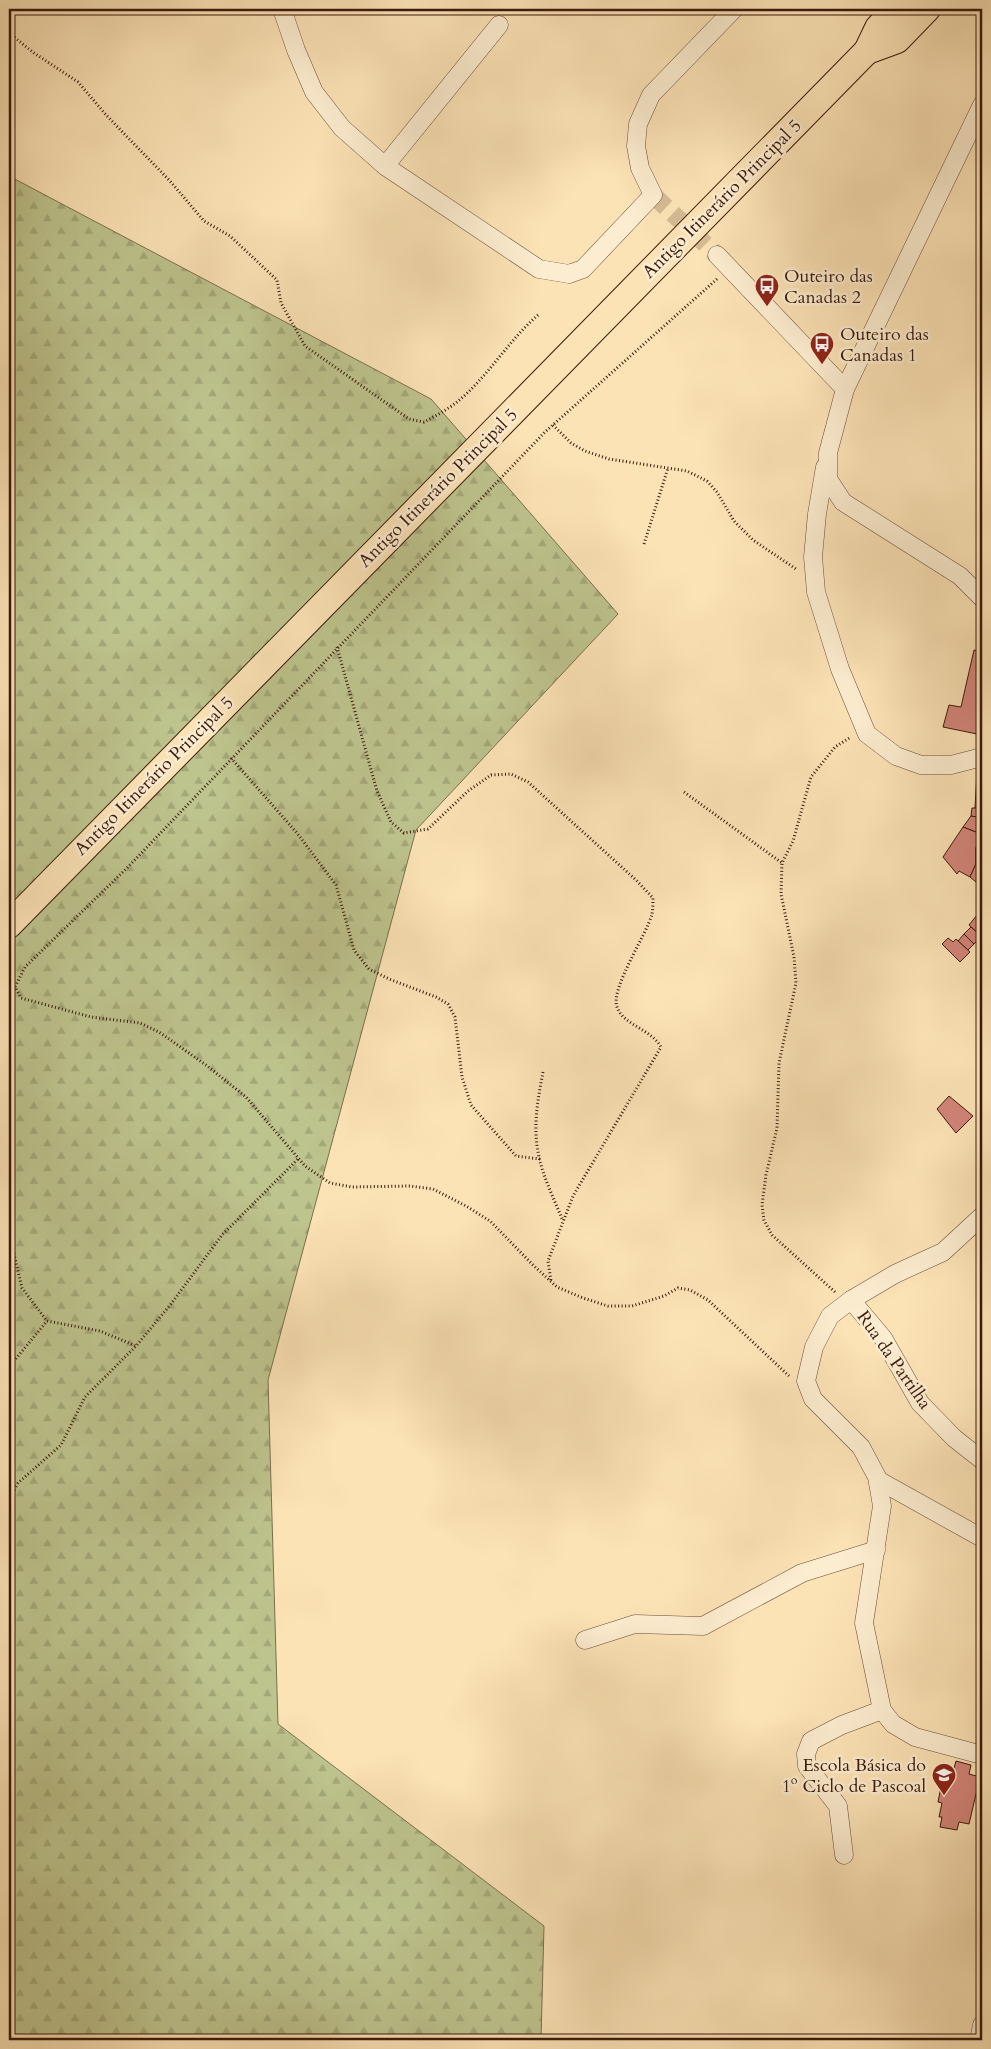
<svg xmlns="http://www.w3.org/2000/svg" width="991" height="2049" viewBox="0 0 991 2049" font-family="Cardo,serif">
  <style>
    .forest { fill: url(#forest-firs); stroke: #7c6e4e }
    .building { fill: #d4857a; stroke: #3a190d }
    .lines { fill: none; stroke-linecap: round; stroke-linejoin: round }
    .minor-tunnel { stroke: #d5bb94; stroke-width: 18; stroke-dasharray: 18 9; stroke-linecap: butt }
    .minor-casing { stroke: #6a4c37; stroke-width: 19 }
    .highway-casing { stroke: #3a190d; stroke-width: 28 }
    .path { stroke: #3a190d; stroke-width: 3; stroke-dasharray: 1 2.5; stroke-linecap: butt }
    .minor { stroke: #fdedd0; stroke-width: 18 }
    .highway { stroke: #fce3b6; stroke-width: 26 }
    .labels { text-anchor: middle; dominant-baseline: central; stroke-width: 5; stroke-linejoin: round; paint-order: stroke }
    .street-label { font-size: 18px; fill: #3a190d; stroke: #fdedd0 }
    .poi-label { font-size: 18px; fill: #3a190d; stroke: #fdedd0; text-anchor: start }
  </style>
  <defs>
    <pattern id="forest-firs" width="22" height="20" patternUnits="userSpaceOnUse" patternTransform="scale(1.25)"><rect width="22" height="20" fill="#bec48e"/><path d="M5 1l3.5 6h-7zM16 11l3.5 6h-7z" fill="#a4a879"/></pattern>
  </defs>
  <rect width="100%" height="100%" fill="#fce3b6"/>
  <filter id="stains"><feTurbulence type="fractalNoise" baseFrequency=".004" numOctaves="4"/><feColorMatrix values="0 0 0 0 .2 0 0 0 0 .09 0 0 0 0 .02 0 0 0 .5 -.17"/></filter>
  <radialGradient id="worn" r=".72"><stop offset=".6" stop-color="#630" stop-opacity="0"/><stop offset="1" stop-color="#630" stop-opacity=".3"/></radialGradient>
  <path class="forest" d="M9,176L431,399L618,614L416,830L268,1380L278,1724L544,1926L541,2040H9Z"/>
  <g class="building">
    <path d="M974,650L982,652V735L943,727L949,705L961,707Z"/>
    <path d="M977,772H982V808H975Z"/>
    <path d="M972,808H982V818L971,816Z"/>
    <path d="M971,816L982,818L981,834L963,827Z"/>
    <path d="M963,827L981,834L976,848V864L970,877L959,871L957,874L943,857Z"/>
    <path d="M979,841L982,842V860L980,864H976V848Z"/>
    <path d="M976,864L982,866V887L970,877Z"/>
    <path d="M977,915L982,920L981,936L969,925Z"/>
    <path d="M971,927L981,936L974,944L964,934Z"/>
    <path d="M964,934L974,944L968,950L958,941Z"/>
    <path d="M948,938L953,942L956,939L970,952L960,962L942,944Z"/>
    <path d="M949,1096L973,1116L956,1133L937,1109Z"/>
    <path d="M956,1761L971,1765L969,1774L980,1777L969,1824L959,1822L957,1830L940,1827L942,1817H939L942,1803L938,1802L942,1782L946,1783L949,1771L953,1772Z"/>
  </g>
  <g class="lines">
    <path class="minor-tunnel" d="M653,195L717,255"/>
    <defs>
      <g id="minor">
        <path d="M282,9L296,50L314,92L342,128L385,166L539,269L569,274L583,269L653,195L640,168L636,146L638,124L651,95L734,9"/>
        <path d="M982,105L845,389L828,453V479L843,502L960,576L982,598"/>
        <path d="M385,166L499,25"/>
        <path d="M717,255L845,389"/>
        <path d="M825,467L817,514L813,557L816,592L840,669L867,734L896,756L921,765H951L982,757"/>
        <path d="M982,1216L943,1252L895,1274L851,1300L830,1316L814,1347L806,1381L813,1399L861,1447L877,1477L882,1506L864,1623L882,1710L893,1724L915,1737L982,1755"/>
        <path d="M851,1300L883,1338L920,1403L954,1438L982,1460"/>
        <path d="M878,1480L982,1538"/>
        <path d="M585,1640L635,1624L703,1626L802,1573L876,1550"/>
        <path d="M844,1855L838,1806L807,1766L806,1754L811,1741L842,1725L882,1710"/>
        <path d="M979,2040L982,2025"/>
      </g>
      <g id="highway">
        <path d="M867,51L897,40L927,9"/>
        <path d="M9,925L867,51L878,28L896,9"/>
      </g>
    </defs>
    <use href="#minor" class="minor-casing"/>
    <use href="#highway" class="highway-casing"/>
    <g class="path">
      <path d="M9,33L34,53L78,82L107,116L170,181L204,221L230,236L277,280L281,303L305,346L409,419L424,422C435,416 447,410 457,402C487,378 508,341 538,315"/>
      <path d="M717,279L545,432L127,868L25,967L15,987L21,998L91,1017L140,1023L159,1032L206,1065L246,1097L305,1166L330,1183L352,1187L410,1186L433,1189L466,1206L490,1221L534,1266L557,1287L583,1298L608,1306H632L664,1296L678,1288L690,1290L708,1300L789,1376"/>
      <path d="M553,425L571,443L585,451L609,459L687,471L707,481L717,492L734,521L753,540L796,569"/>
      <path d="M644,544L668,468"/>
      <path d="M337,647L377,791L391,822L404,833L428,829L468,791L491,775L511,774L528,782L636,880L653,898C653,903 653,909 652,914C647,934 610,989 617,1007C623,1025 651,1029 661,1047L573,1196L548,1261L551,1281"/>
      <path d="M231,758L297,833L336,885L354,950L369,969L389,979L436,997L448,1004L455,1017L462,1077L471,1105L516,1156L540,1159"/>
      <path d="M684,792L782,863"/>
      <path d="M9,993L15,987"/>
      <path d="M543,1072C538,1098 533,1125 538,1152C542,1175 554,1199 563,1221"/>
      <path d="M9,1233L22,1288L47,1321L100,1331L136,1346"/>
      <path d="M835,1292L772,1235L764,1220L762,1205L766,1175L777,1128L779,1063L796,983L794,957L781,894L782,863L793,841L811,777L835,747L851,737"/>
      <path d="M9,1367L47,1321"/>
      <path d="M9,1499L18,1483L61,1445L85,1397L136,1346L171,1304L222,1235L299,1158"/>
    </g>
    <use href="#minor" class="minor"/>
    <use href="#highway" class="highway"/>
  </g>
  <defs>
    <symbol id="bus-pin" viewBox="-11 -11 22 30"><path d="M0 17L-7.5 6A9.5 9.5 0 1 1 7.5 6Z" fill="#8f2418" stroke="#fdedd0"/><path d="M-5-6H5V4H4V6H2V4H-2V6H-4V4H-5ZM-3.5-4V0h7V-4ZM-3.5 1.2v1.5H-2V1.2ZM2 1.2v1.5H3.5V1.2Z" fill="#fff"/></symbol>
    <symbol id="school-pin" viewBox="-11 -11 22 30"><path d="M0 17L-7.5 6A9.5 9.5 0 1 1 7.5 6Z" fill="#8f2418" stroke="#fdedd0"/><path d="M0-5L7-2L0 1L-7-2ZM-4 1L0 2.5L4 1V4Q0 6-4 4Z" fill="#fff"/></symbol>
  </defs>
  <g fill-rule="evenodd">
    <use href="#bus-pin" x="753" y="272" width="28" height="38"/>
    <use href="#bus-pin" x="808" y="330" width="28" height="38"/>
    <use href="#school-pin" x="930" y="1761" width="28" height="38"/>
  </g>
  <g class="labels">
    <g class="street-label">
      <text transform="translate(722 199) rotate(-45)">Antigo Itinerário Principal 5</text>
      <text transform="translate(438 488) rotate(-45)">Antigo Itinerário Principal 5</text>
      <text transform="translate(154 776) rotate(-45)">Antigo Itinerário Principal 5</text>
      <text transform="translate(894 1360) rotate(55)">Rua da Partilha</text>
    </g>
    <g class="poi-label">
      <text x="784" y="276">Outeiro das<tspan x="784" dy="21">Canadas 2</tspan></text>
      <text x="840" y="334">Outeiro das<tspan x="840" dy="21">Canadas 1</tspan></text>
      <text x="926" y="1765" text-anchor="end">Escola Básica do<tspan x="926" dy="21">1º Ciclo de Pascoal</tspan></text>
    </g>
  </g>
  <rect width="991" height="2049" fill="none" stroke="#fce3b6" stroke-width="30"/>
  <rect x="10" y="10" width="971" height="2029" fill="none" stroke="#3a190d" stroke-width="2.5"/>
  <rect x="15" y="15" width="961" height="2019" fill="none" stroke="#3a190d"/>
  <rect width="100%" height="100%" filter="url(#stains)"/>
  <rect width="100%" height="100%" fill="url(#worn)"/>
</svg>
